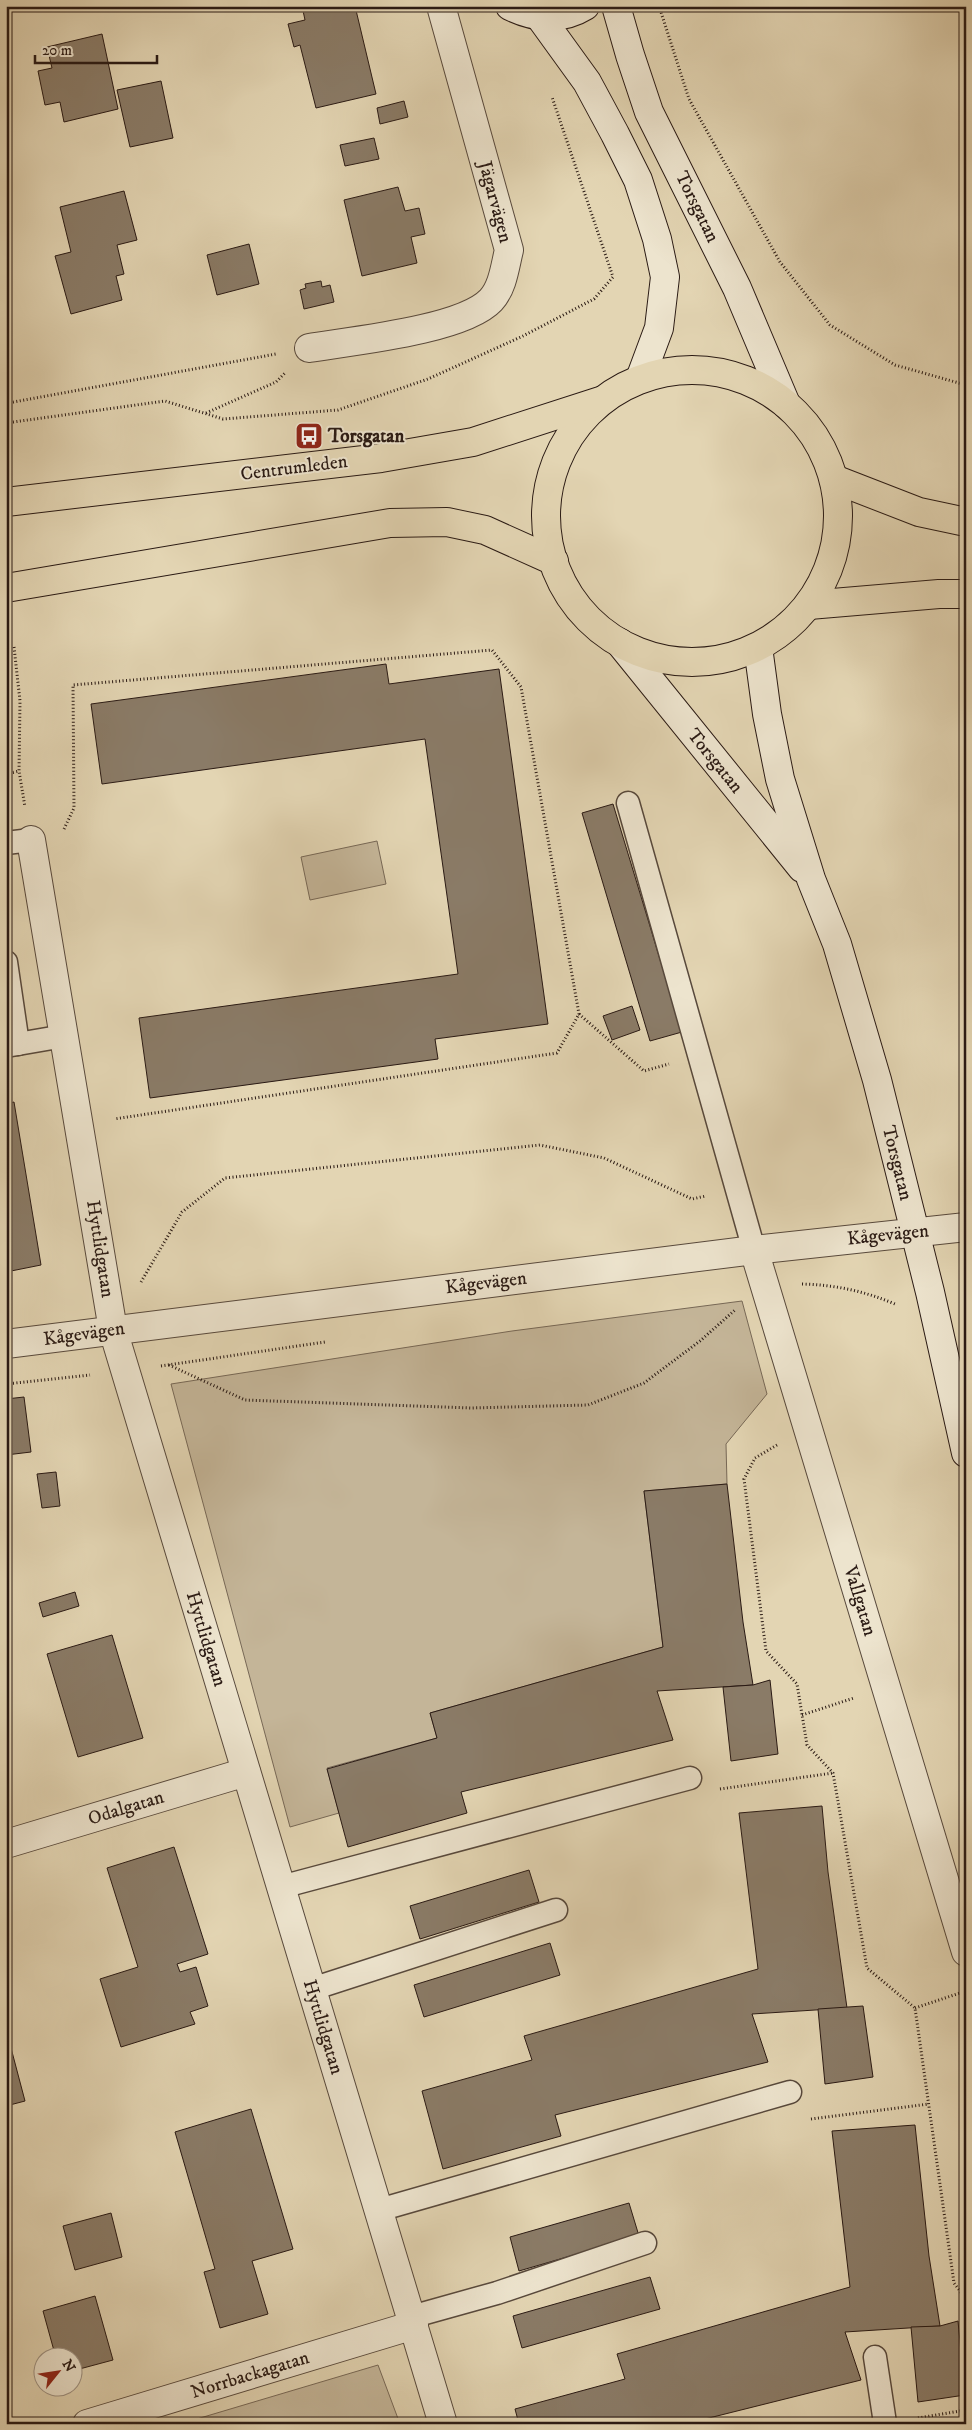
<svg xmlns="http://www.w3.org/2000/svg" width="972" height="2430" viewBox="0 0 972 2430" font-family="'IM FELL DW Pica',serif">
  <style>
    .green { fill: #c4b598; stroke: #776856 }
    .building { fill: #8a7b67; stroke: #2a1a14 }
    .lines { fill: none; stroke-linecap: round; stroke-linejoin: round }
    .lane-casing { stroke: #58493c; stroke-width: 25 }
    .street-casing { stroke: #58493c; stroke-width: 30 }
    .secondary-casing { stroke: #2a1a14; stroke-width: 30 }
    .highway-casing { stroke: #2a1a14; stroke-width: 30 }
    .path { stroke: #2a1a14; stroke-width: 3; stroke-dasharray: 1 2.5; stroke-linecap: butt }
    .lane { stroke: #ede4ce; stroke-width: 22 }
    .street { stroke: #ede4ce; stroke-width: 28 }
    .secondary { stroke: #ede4ce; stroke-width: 28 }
    .highway { stroke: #e3d5b3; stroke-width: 28 }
    .labels { text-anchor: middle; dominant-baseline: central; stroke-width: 4; stroke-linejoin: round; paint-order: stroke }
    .street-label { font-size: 19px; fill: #2a1a14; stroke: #ede4ce }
    .poi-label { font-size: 19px; font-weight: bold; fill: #2a1a14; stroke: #ede4ce; text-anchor: start }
  </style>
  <rect width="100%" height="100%" fill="#e3d5b3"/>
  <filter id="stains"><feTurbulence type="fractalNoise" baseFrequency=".004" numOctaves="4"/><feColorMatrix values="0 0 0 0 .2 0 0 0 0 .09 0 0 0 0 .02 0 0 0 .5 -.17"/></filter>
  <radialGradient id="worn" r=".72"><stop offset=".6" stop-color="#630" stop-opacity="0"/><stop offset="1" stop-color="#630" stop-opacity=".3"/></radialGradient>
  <g class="green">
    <path d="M377,841L386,884L310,900L301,857Z"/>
    <path d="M742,1301L767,1394L726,1444L727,1484L644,1491L663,1647L430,1713L437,1738L327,1768L339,1813L290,1827L171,1384L512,1331Z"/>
    <path d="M378,2365L400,2424H180Z"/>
  </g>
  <g class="building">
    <path d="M302,6H355L376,94L316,108L300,45L294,47L288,24L305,20Z"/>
    <path d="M102,34L118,109L64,122L60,102L45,105L38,71L52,68L47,47Z"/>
    <path d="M161,81L173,138L130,147L117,90Z"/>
    <path d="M404,101L408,117L380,124L377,108Z"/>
    <path d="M374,138L379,159L345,166L340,145Z"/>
    <path d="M398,187L405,211L419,208L425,234L411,237L417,263L362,276L344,200Z"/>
    <path d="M124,191L137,240L117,245L124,274L116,276L122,300L71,314L55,256L71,252L60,207Z"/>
    <path d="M249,244L259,284L217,295L207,255Z"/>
    <path d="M321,281L322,287L330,285L334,302L304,309L300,290L306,288L305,284Z"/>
    <path d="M386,664L389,684L499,669L548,1024L435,1039L438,1059L150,1098L139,1018L458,974L425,739L102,784L91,704Z"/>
    <path d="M613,804L682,1032L650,1041L582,813Z"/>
    <path d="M632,1006L640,1030L612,1040L603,1016Z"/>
    <path d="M14,1102L41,1265L6,1272V1104Z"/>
    <path d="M24,1397L31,1452L6,1455V1399Z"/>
    <path d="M56,1472L60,1506L42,1508L37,1474Z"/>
    <path d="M727,1484L743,1622L753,1685L657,1691L673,1740L461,1792L467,1813L348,1847L327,1769L437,1738L430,1713L663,1647L644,1491Z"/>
    <path d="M75,1592L79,1606L43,1617L39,1603Z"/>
    <path d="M112,1635L143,1738L78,1757L47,1654Z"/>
    <path d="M770,1680L778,1754L731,1761L723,1687L753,1685Z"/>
    <path d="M822,1806L828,1872L847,2008L752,2014L768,2062L555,2115L561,2136L443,2169L422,2091L532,2060L524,2036L758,1969L739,1813Z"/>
    <path d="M174,1847L208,1954L177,1964L180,1972L196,1967L208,2006L190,2012L195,2024L121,2047L100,1979L138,1967L107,1868Z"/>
    <path d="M529,1870L539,1902L420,1939L410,1906Z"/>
    <path d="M550,1943L560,1975L424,2017L414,1985Z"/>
    <path d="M863,2006L873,2077L825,2084L818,2009Z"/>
    <path d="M6,2029L25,2101L6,2106Z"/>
    <path d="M251,2109L293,2249L252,2261L268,2314L220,2328L204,2272L215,2269L175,2132Z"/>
    <path d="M915,2125L929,2256L940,2326L845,2332L861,2380L685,2424H519L515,2409L625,2379L617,2354L850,2287L832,2131Z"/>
    <path d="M629,2203L639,2236L519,2271L510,2237Z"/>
    <path d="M111,2213L122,2257L75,2270L63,2226Z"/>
    <path d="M650,2277L660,2309L522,2348L513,2316Z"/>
    <path d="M95,2296L113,2360L72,2371V2358H56L43,2311Z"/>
    <path d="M958,2321L965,2395L918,2402L911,2327L940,2326Z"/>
  </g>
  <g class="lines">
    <defs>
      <g id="lane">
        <path d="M628,803L754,1250"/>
        <path d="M6,843L31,840"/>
        <path d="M6,962L18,1044"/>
        <path d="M6,1046L64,1036"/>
        <path d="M281,1887L690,1778"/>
        <path d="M312,1989L556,1910"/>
        <path d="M379,2210L790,2092"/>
        <path d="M411,2317L497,2293L645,2243"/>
        <path d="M875,2357L885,2423L882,2424"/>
      </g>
      <g id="street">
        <path d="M309,348C352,341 463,330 491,300C503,287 505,266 509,250L441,6"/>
        <path d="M31,840L113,1330L443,2424"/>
        <path d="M754,1250L966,1952"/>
        <path d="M6,1344L754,1250L966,1227"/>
        <path d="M6,1844L246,1772"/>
        <path d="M87,2424L414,2325"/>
      </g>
      <g id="secondary">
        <path d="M510,6C534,18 561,21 585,6"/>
        <path d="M616,6L630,55L649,112L737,288L786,404"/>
        <path d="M540,17L587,82L615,134L638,180L657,239L665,277L659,328L640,379"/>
        <path d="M620,643L802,868"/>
        <path d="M758,647L767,714L780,779L811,879L837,944L877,1080L930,1292L966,1453"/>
      </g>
      <g id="highway">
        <circle cx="692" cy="516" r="146"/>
        <path d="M834,479L919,512L966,522"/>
        <path d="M6,502L381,458L473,442L600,401"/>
        <path d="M6,588L390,523L447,522L485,530L554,561"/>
        <path d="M809,605L939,594H966"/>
      </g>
    </defs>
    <use href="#lane" class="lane-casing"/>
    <use href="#street" class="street-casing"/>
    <use href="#secondary" class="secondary-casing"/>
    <use href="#highway" class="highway-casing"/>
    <g class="path">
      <path d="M659,6L689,99L780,262L830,325L895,365L966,385"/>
      <path d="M6,366L8,403L276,354"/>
      <path d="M206,413L276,382L285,373"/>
      <path d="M6,423L165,401L223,419L338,410L428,379L523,336L594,299L613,277L552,97"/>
      <path d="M14,647L20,701L19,771L25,807"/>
      <path d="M6,774L19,771"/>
      <path d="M64,829L74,808L73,685L492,650L521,687L579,1014L557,1053L114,1119"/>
      <path d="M579,1014L644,1071L669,1064"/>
      <path d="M141,1282L182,1212L225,1178L540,1145L604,1158L692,1199L706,1196"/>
      <path d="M802,1284C836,1285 864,1291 895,1304"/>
      <path d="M169,1365L245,1400L471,1408L588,1405L644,1383L700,1341L735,1310"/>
      <path d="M161,1366L325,1342"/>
      <path d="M6,1384L90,1375"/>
      <path d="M777,1445L755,1458L744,1479L766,1651L797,1684L807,1745L833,1773L867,1968L915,2008L954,2283L966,2299"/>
      <path d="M802,1715L854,1698"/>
      <path d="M720,1789L833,1773"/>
      <path d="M915,2008L966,1991"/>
      <path d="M811,2119L929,2104"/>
      <path d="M918,2418L966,2410"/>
    </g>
    <use href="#lane" class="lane"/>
    <use href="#street" class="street"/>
    <use href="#secondary" class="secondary"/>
    <use href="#highway" class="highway"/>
  </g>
  <defs>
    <symbol id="bus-square" viewBox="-11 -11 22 22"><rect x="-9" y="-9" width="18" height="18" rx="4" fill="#8f2418" stroke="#ede4ce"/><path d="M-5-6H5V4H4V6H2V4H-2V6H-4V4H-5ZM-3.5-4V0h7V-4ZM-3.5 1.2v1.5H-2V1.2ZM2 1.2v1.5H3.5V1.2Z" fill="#fff"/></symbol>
  </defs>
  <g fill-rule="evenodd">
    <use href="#bus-square" x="293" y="420" width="32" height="32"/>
  </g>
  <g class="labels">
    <g class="street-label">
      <text transform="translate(495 202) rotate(75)">Jägarvägen</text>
      <text transform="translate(697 207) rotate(64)">Torsgatan</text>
      <text transform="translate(294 468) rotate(-7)">Centrumleden</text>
      <text transform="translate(715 761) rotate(51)">Torsgatan</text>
      <text transform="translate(897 1163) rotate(76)">Torsgatan</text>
      <text transform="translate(888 1235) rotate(-6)">Kågevägen</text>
      <text transform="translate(100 1249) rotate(81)">Hyttlidgatan</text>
      <text transform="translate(486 1283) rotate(-7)">Kågevägen</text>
      <text transform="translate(84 1334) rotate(-8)">Kågevägen</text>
      <text transform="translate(860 1601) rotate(73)">Vallgatan</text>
      <text transform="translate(206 1639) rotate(73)">Hyttlidgatan</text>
      <text transform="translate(126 1808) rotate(-17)">Odalgatan</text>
      <text transform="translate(323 2027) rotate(73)">Hyttlidgatan</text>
      <text transform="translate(250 2375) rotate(-17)">Norrbackagatan</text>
    </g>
    <g class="poi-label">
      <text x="328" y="436">Torsgatan</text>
    </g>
  </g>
  <rect width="972" height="2430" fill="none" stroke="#e3d5b3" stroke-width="25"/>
  <rect x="8" y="8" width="957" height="2415" fill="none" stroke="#2a1a14" stroke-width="2.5"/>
  <rect x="12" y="12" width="947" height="2405" fill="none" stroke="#2a1a14"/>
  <g transform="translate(58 2372) rotate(60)"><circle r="24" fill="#ede4ce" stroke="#9f9384"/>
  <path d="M0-4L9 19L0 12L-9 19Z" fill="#8f2418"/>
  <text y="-8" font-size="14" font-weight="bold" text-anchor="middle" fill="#2a1a14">N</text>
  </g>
  <path d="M35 55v8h122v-8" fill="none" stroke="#2a1a14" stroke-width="2.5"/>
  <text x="42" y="55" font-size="15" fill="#2a1a14" stroke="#ede4ce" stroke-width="4" paint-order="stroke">20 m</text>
  <rect width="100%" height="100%" filter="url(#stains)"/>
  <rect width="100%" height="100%" fill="url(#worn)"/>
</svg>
